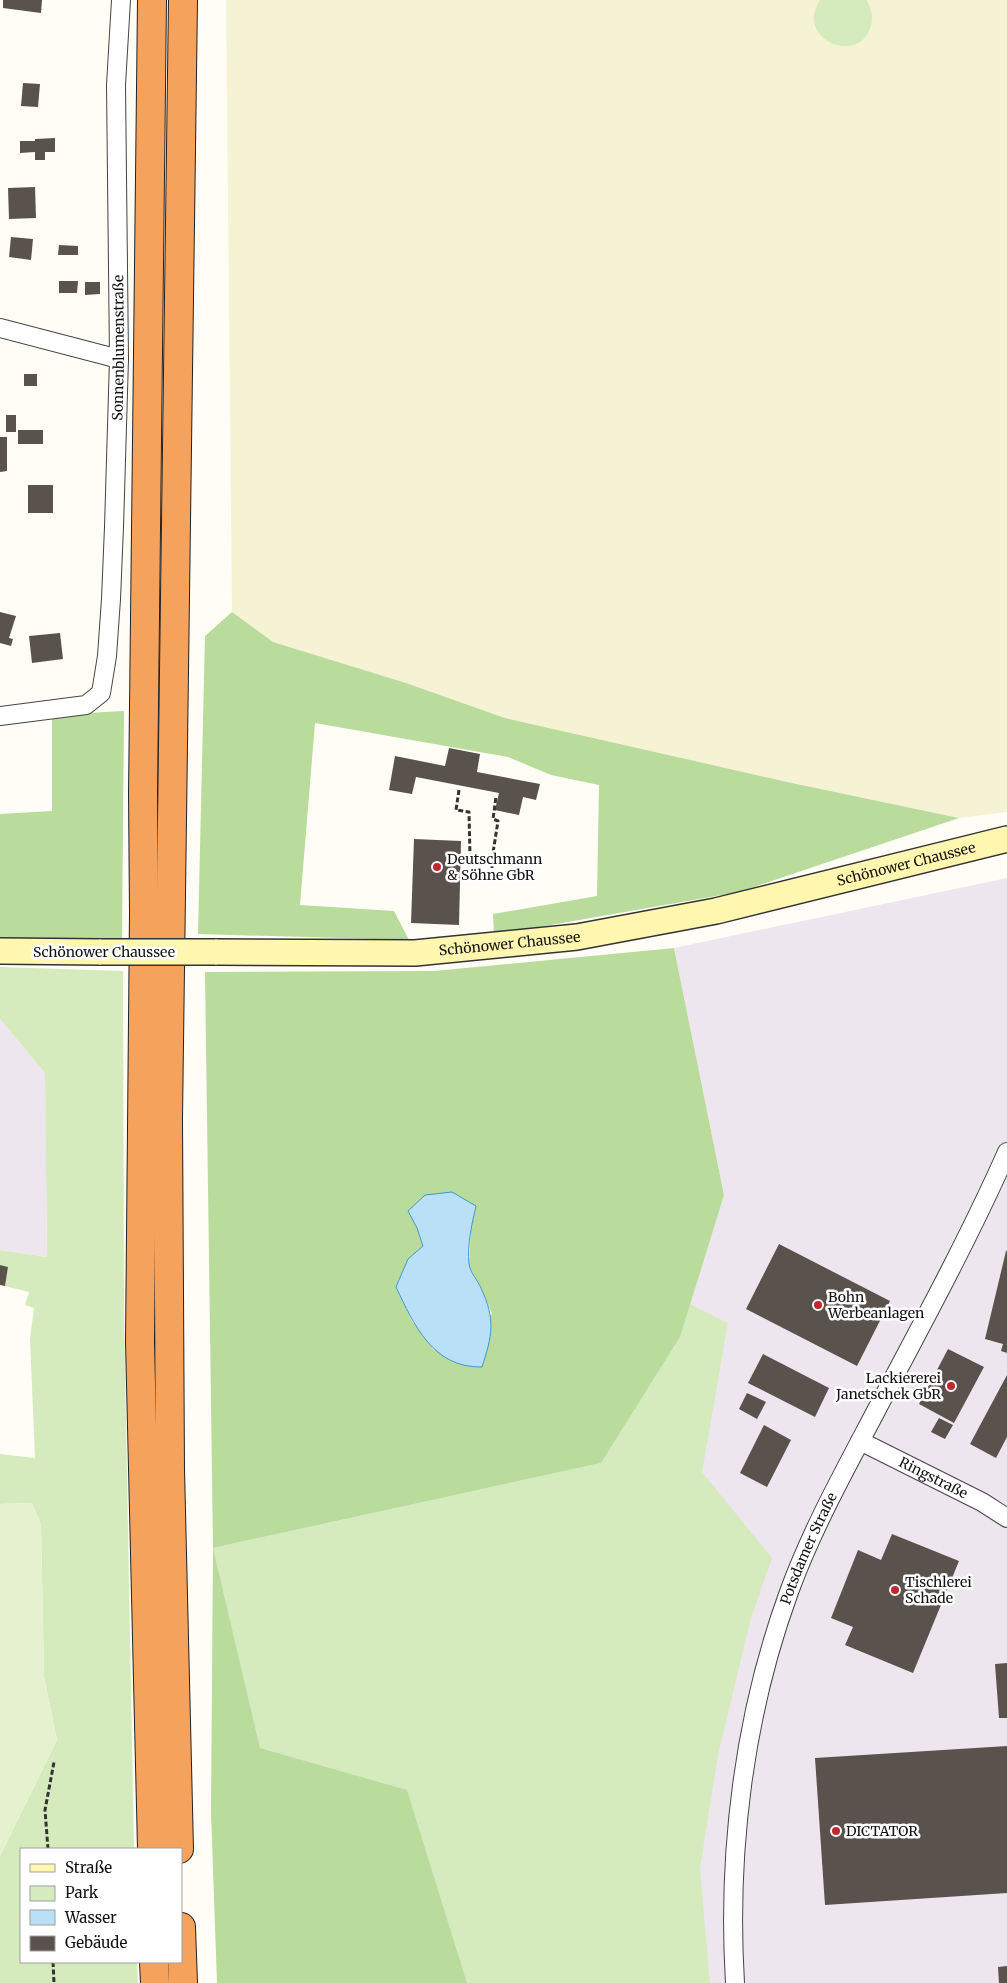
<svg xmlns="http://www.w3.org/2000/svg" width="1007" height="1983" viewBox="0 0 1007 1983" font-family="Merriweather,serif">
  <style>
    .industrial { fill: #eee6ef }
    .farmland { fill: #f6f3d4 }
    .green { fill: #d5ebbd }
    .forest { fill: #b9dc9c; fill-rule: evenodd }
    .pitch { fill: #e6f2cf }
    .water { fill: #b9e0f7; stroke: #3f96cf }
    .building { fill: #5a524d }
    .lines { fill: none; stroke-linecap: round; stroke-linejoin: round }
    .street-casing { stroke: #444; stroke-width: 20 }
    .secondary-casing { stroke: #333; stroke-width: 28 }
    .highway-casing { stroke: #222; stroke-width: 30 }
    .path { stroke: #333; stroke-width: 3; stroke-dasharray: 5 2.5; stroke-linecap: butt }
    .street { stroke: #fff; stroke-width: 18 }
    .secondary { stroke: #fff6b0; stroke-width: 25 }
    .highway { stroke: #f5a25d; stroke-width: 28 }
    .secondary-bridge-casing { stroke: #333; stroke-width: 28; stroke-linecap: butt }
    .secondary-bridge { stroke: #fff6b0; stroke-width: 25 }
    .poi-dot { fill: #c4262e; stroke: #fff; stroke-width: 2 }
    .labels { text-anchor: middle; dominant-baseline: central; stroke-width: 5; stroke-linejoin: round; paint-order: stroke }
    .street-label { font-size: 14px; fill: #111; stroke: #fff }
    .poi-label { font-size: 14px; fill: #111; stroke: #fff; text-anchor: start }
  </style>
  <rect width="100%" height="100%" fill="#fffdf5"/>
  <g class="industrial">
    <path d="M1007,878V1983H271L213,1548L601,1463L724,1195L674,948Z"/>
    <path d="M0,1019L45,1073L47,1257L0,1250Z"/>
  </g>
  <path class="farmland" d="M226,0H1007V812L959,818L792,783L505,718L406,683L273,642L232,612Z"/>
  <g class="green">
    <path d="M820,0H866C872,8 873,17 871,26C859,67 794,39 820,0Z"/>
    <path d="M0,967L123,971L124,1315L134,1849H21V1962H137L138,1983H0V1856L57,1740L44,1677L41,1525L32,1503L0,1504V1454L35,1458L30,1339L34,1308L25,1305L29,1292L5,1286L8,1267L0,1265V1250L47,1257L45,1073L0,1019Z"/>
    <path d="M690,1304L728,1323L702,1472L772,1558L751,1618L718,1755L700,1869L710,1983H467L407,1790L260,1748L213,1548L601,1463L680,1337Z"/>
  </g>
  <g class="forest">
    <path d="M232,612L273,642L406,683L505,718L792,783L959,818L739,892L494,935L493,914L597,896L599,785L551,775L508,757L315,723L300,905L394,911L409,940L198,934L205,636Z"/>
    <path d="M124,711L122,939L85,938L86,944L0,942V814L52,811V715Z"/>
    <path d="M674,948L724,1195L680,1337L601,1463L213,1548L260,1748L407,1790L467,1983H217L211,1812L213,1548L205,972L434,971ZM476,1206L471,1226L469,1266L482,1290L492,1314L434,1350L412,1321L396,1287L408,1259L423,1246L417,1228L408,1211Z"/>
  </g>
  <path class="pitch" d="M32,1503L41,1525L44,1677L57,1740L0,1856V1504Z"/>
  <path class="water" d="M452,1192L476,1206C472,1224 467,1244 469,1264C470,1272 478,1281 481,1288C496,1320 492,1336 482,1367C433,1368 414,1325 396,1287L408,1259L423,1246L417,1228L408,1211L425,1195Z"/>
  <g class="building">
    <path d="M3,0H42L41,13L3,8Z"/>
    <path d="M23,83L40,84L38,107L21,106Z"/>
    <path d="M55,138V152H45V160H35V152L20,153V141H35V139Z"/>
    <path d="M35,187L36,218L9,219L8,188Z"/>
    <path d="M11,237L33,239L31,260L9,257Z"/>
    <path d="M59,245L78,246V255H58Z"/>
    <path d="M59,281H78L77,293H59Z"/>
    <path d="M85,282H100V294L85,295Z"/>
    <rect x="24" y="374" width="13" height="12"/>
    <rect x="6" y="415" width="10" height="17"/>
    <rect x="18" y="430" width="25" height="14"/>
    <path d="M0,437H7V471L0,472Z"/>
    <rect x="28" y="485" width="25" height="28"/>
    <path d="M0,612L16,616L9,638L13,639L11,646L0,643Z"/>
    <path d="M60,633L63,659L32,663L29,636Z"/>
    <path d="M449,748L480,754L477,772L540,784L536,800L523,797L519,815L495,810L499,793L416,777L412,794L389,790L395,756L445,766Z"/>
    <path d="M414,839L461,841L459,925L411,923Z"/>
    <path d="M779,1244L890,1301L857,1366L746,1309Z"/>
    <path d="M1006,1251H1007V1353L1001,1351L1003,1344L985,1339Z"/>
    <path d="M0,1265L8,1267L5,1286L0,1285Z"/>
    <path d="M948,1349L984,1367L954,1423L919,1404Z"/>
    <path d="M763,1354L829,1388L815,1417L748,1383Z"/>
    <path d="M1007,1375V1437L996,1458L970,1444Z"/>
    <path d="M747,1393L766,1402L757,1419L739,1409Z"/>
    <path d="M939,1418L953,1425L945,1439L931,1432Z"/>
    <path d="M764,1425L791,1440L767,1487L740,1473Z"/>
    <path d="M892,1534L959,1561L913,1673L845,1645L853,1627L831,1618L858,1550L881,1560Z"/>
    <path d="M1007,1663V1718H999L995,1664Z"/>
    <path d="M1007,1746V1893L825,1905L815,1758Z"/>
    <path d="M1007,1966V1983H999L998,1967Z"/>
  </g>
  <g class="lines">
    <defs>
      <g id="street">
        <path d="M0,328L119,359"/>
        <path id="s1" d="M0,716L86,705L101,693L107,656L111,599L114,527L119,359L116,85L121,0"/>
        <path id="s2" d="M860,1441L982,1502L1007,1518"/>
        <path id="s3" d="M735,1983C727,1852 744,1715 789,1592C812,1529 845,1470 876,1411C921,1326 968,1240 1007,1152"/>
      </g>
      <g id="secondary">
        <path d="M0,951L101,952"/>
        <path id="s4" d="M215,952L415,953L577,937L716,911L1007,839"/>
      </g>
      <g id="highway">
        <path d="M152,1849L140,1342L144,913L143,794L152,0"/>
        <path d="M179,1849L170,1469L168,1118L183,0"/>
        <path d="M181,1927L183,1983"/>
        <path d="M154,1962L155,1983"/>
      </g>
    </defs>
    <use href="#street" class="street-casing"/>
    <use href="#secondary" class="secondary-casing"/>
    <use href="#highway" class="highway-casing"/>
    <g class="path">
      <path d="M459,790L456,810L469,812L470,856L492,859V868"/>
      <path d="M492,859L498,821L493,819L496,797"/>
      <path d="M48,1849L45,1810L54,1762"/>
      <path d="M53,1962L54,1983"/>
    </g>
    <use href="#street" class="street"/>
    <use href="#secondary" class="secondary"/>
    <use href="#highway" class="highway"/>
    <defs>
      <path id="secondary-bridge" d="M101,952H215"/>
    </defs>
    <use href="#secondary-bridge" class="secondary-bridge-casing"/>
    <use href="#secondary-bridge" class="secondary-bridge"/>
  </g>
  <g class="poi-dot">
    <circle cx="437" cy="867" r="5"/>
    <circle cx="818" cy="1305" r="5"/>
    <circle cx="951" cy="1386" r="5"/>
    <circle cx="895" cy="1590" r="5"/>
    <circle cx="836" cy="1831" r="5"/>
  </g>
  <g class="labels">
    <g class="street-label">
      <text stroke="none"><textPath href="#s1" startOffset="452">Sonnenblumenstraße</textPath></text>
      <text stroke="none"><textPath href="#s4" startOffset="700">Schönower Chaussee</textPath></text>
      <text stroke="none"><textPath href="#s4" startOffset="295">Schönower Chaussee</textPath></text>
      <text x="104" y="952">Schönower Chaussee</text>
      <text stroke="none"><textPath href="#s2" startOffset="82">Ringstraße</textPath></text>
      <text stroke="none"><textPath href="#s3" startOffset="445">Potsdamer Straße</textPath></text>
    </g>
    <g class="poi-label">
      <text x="447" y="859">Deutschmann<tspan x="447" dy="16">&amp; Söhne GbR</tspan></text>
      <text x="828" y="1297">Bohn<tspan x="828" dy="16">Werbeanlagen</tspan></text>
      <text x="941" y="1378" text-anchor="end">Lackiererei<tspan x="941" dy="16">Janetschek GbR</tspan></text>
      <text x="905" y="1582">Tischlerei<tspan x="905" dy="16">Schade</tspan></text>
      <text x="846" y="1831">DICTATOR</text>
    </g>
  </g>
  <rect x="20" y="1848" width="162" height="115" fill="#ffffff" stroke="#a0a0a0"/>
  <rect x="30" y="1864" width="25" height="8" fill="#fff6b0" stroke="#a0a0a0"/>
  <text x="65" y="1873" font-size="15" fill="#111111">Straße</text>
  <rect x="30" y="1886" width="25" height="15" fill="#d5ebbd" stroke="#a0a0a0"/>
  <text x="65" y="1898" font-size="15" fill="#111111">Park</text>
  <rect x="30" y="1910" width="25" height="15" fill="#b9e0f7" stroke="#a0a0a0"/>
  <text x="65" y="1923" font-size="15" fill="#111111">Wasser</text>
  <rect x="30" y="1936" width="25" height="15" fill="#5a524d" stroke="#a0a0a0"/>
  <text x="65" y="1948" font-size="15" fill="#111111">Gebäude</text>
</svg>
